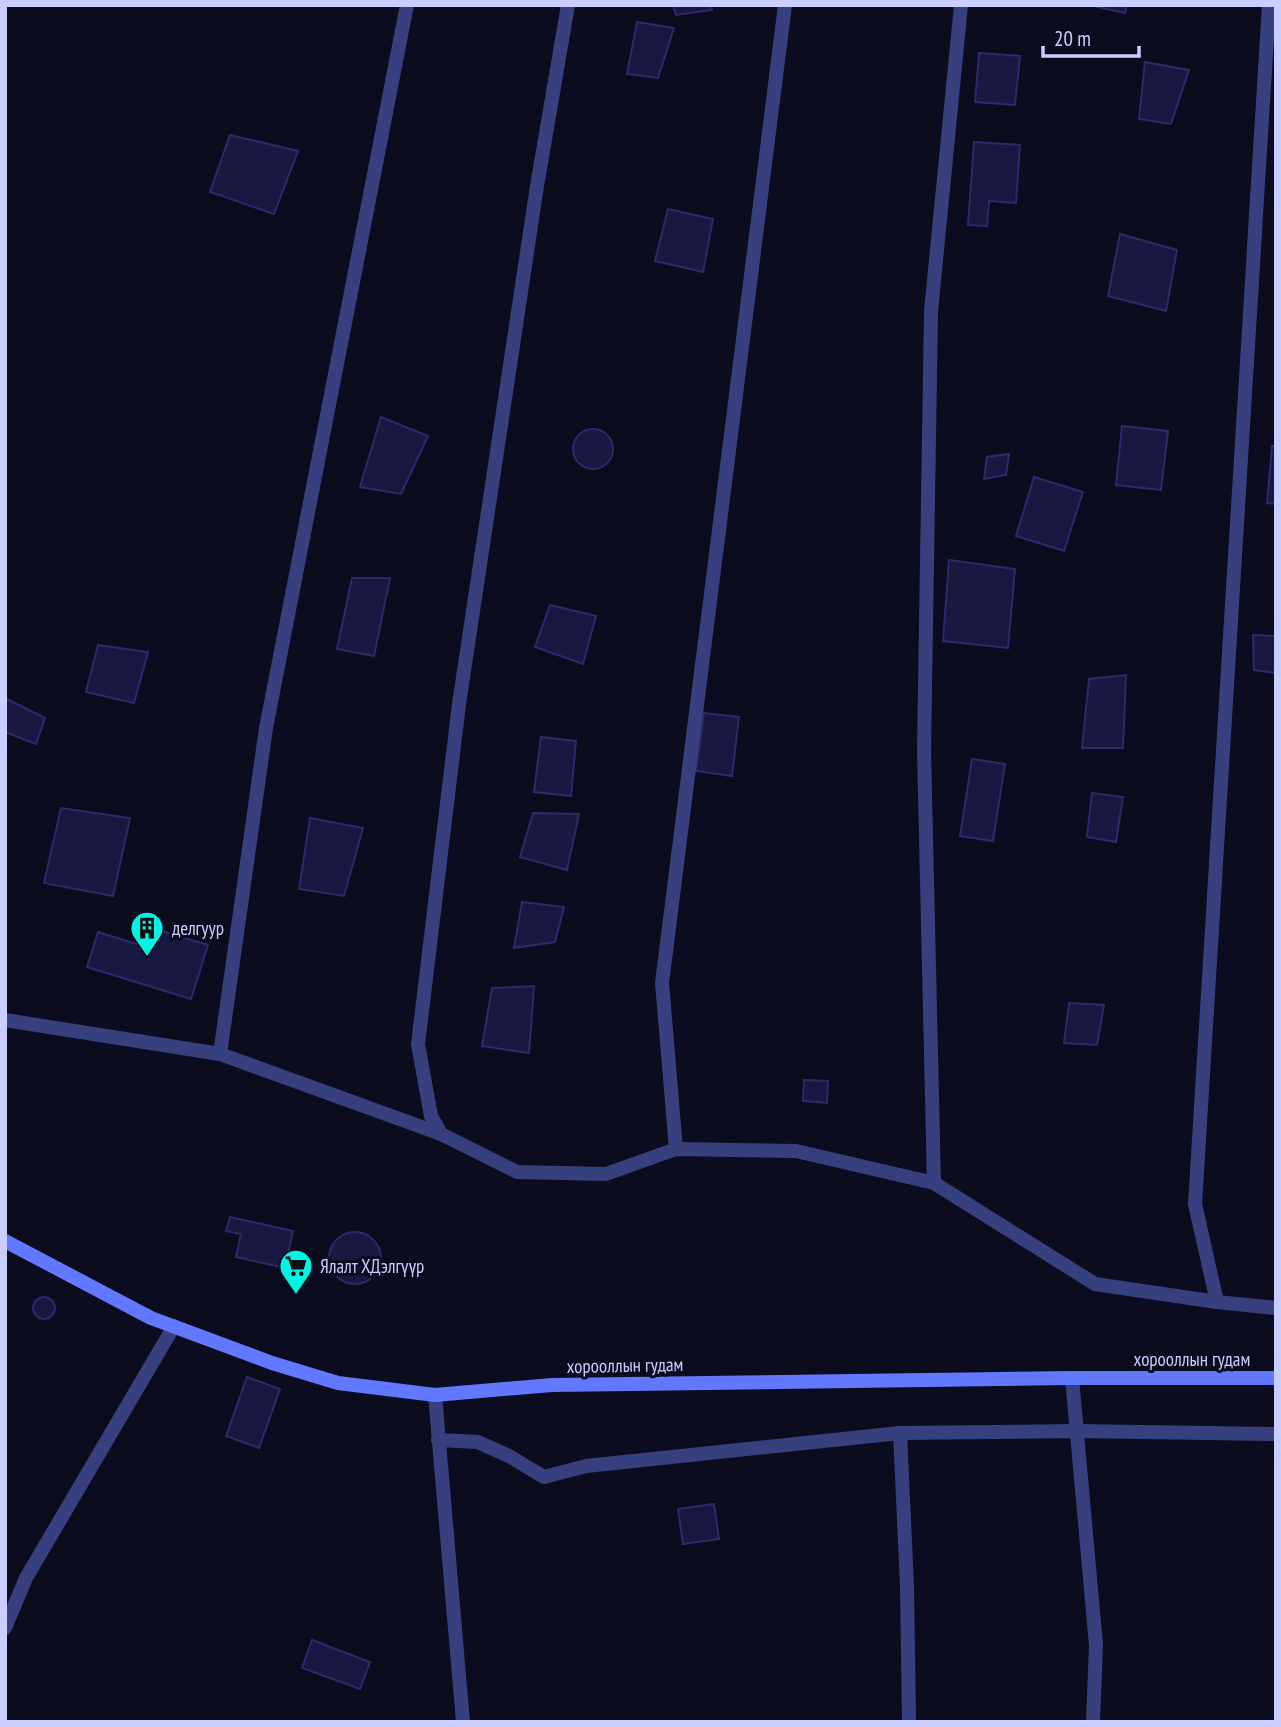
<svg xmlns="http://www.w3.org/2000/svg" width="1281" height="1727" viewBox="0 0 1281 1727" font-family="'PT Sans Narrow',sans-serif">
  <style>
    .building { fill: #191840; stroke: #2c2a6c; stroke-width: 2 }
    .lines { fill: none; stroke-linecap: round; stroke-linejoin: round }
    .minor { stroke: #37407e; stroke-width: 14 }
    .secondary { stroke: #6178ff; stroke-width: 14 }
    .labels { text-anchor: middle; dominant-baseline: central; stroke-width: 6; stroke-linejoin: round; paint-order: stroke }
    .poi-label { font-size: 19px; fill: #cacdff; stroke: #0c0c1f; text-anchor: start }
    .street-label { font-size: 19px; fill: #cacdff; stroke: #0c0c1f }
  </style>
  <rect width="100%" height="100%" fill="#0c0c1f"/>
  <g class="building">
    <path d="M673,5H711L712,10L676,15Z"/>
    <path d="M1089,5H1127L1125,13Z"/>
    <path d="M637,22L674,28L658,78L627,74Z"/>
    <path d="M979,53L1020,56L1015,105L975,102Z"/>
    <path d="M1145,62L1189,70L1171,124L1139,119Z"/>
    <path d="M230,135L298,151L274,214L210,192Z"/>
    <path d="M974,142L1020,145L1016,203L989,201L987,226L968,225Z"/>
    <path d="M668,209L713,219L703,272L655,261Z"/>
    <path d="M1120,234L1177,250L1166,311L1108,296Z"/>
    <path d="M381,417L428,436L401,494L360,487Z"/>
    <path d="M1122,426L1168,431L1161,490L1116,485Z"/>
    <circle cx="593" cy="449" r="20"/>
    <path d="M1272,446H1276V504L1267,503Z"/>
    <path d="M1009,454L1006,475L984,479L987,457Z"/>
    <path d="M1034,477L1083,492L1064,551L1016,536Z"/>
    <path d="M949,560L1015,569L1008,648L943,641Z"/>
    <path d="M352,578H390L374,656L337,649Z"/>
    <path d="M550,605L596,616L583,664L535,647Z"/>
    <path d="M1253,635L1276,636V673L1254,670Z"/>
    <path d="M98,645L148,652L134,703L86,692Z"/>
    <path d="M1126,675L1123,748H1082L1089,679Z"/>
    <path d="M5,698L45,718L36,744L5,732Z"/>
    <path d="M704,713L739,717L732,776L696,771Z"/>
    <path d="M541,737L576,741L571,796L534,792Z"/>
    <path d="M972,759L1005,764L993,841L960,836Z"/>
    <path d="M1092,793L1123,797L1116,842L1087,837Z"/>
    <path d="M61,808L130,818L113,896L44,883Z"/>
    <path d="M533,813L579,814L567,870L520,857Z"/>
    <path d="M310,818L363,828L344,896L299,889Z"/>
    <path d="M522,902L564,907L555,942L514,948Z"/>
    <path d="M155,929L208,945L191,999L87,967L98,932L149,948Z"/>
    <path d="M534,986L529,1053L482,1046L492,988Z"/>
    <path d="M1069,1003L1104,1005L1097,1045L1064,1043Z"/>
    <path d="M804,1080L828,1081L827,1103L803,1101Z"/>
    <path d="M230,1217L293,1231L285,1268L236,1257L241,1234L226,1231Z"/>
    <circle cx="355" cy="1258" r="26"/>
    <circle cx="44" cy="1308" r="11"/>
    <path d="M247,1377L280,1389L259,1448L226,1436Z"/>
    <path d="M714,1504L719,1539L683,1544L678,1509Z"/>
    <path d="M312,1640L370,1662L360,1689L302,1668Z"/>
  </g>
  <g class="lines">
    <g class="minor">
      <path d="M407,5L266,728L220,1054L441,1134"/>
      <path d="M568,5L537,186L459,704L418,1044L431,1116L441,1134L517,1172L606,1174L676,1149L796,1151L934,1183L1095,1284L1217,1302L1276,1308"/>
      <path d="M5,1020L220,1054"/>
      <path d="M676,1149L662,983L785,5"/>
      <path d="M934,1183L924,751L931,311L961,5"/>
      <path d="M1217,1302L1195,1204L1269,5"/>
      <path d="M1072,1378L1096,1645L1093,1722"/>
      <path d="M435,1395L463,1722"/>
      <path d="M438,1440L478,1442L509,1456L544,1477L586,1466L900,1433"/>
      <path d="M5,1628L26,1578L174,1326"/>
      <path d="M909,1722L907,1586L900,1433L1077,1431L1276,1434"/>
    </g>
    <path class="secondary" d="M5,1241L151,1318L272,1363L338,1383L435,1395L552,1385L1072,1378H1276"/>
  </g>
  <defs>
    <symbol id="building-pin" viewBox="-11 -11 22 30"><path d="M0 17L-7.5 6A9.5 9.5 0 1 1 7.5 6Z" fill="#00f5e4" stroke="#0c0c1f"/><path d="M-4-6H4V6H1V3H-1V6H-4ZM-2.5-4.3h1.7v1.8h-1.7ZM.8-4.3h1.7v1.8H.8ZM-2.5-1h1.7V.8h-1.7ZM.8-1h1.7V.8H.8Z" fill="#111"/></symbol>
    <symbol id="supermarket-pin" viewBox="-11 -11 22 30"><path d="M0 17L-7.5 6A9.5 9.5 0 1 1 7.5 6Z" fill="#00f5e4" stroke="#0c0c1f"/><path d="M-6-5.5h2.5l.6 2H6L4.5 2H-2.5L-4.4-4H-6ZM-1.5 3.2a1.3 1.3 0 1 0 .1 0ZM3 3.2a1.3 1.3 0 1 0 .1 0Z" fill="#111"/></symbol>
  </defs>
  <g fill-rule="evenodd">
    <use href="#building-pin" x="128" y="909" width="38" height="52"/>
    <use href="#supermarket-pin" x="277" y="1247" width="38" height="52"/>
  </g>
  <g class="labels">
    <g class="poi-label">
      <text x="172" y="928">делгуур</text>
      <text x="320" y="1266">Ялалт ХДэлгүүр</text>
    </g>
    <g class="street-label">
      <text x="1192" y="1359">хорооллын гудам</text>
      <text transform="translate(625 1365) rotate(-1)">хорооллын гудам</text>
    </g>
  </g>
  <rect width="1281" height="1727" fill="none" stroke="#cacdff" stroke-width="14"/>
  <path d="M1043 46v10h96v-10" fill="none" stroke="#cacdff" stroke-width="3.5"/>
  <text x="1054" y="46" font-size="21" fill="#cacdff" stroke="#0c0c1f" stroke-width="5" paint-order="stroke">20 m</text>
</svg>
